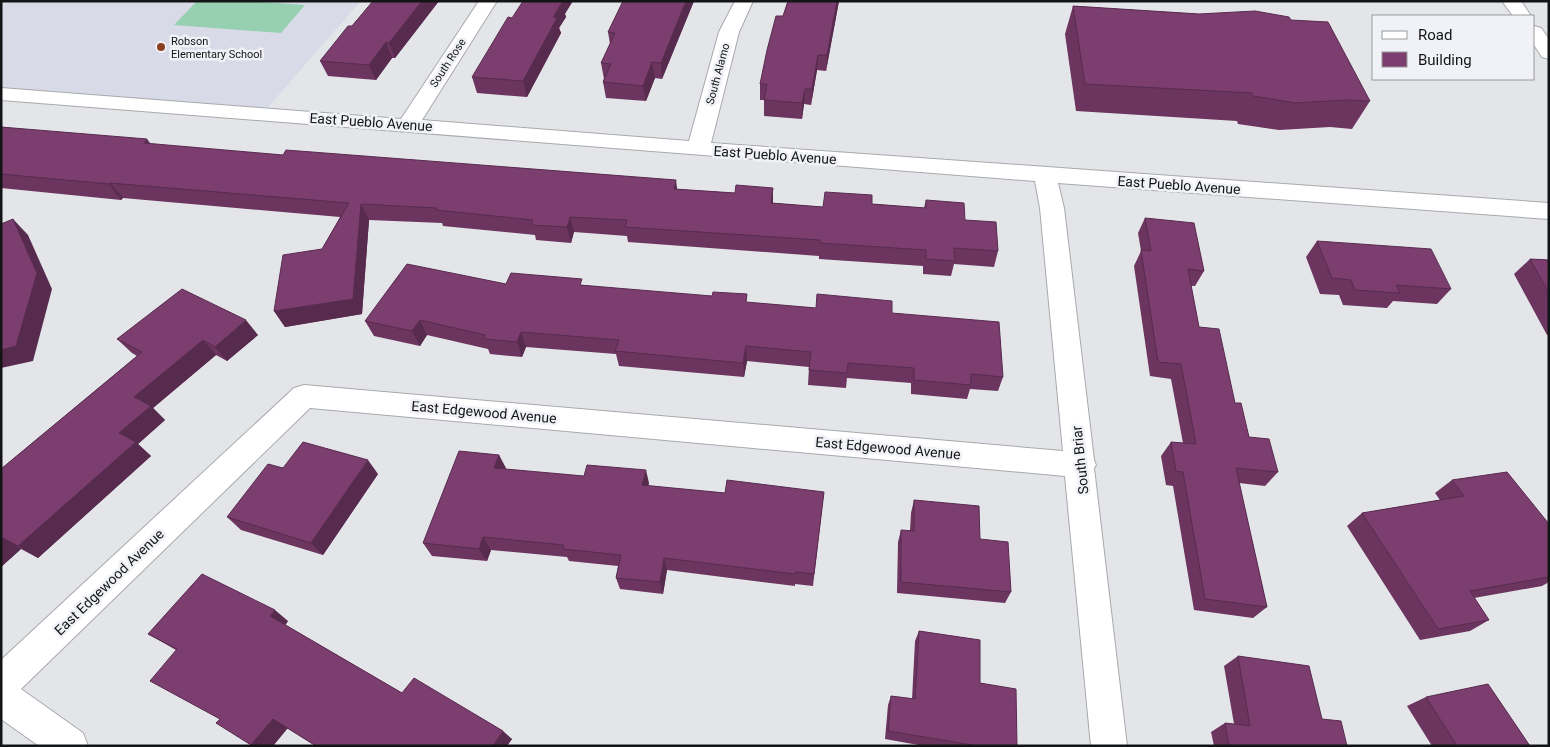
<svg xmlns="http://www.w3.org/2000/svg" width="1550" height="747" viewBox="0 0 1550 747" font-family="Roboto,sans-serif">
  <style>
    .built { fill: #d8dbe7 }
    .green { fill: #96d0b0 }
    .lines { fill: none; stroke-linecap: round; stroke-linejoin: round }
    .street-casing { stroke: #a8a9ad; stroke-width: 2 }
    .secondary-casing { stroke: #a8a9ad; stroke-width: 2 }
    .street { fill: #fff; fill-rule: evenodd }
    .secondary { fill: #fff; fill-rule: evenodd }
    .wall { fill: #6b355f }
    .shaded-wall { fill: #572b4e }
    .building { fill: #7c3e6f; stroke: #572b4e }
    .poi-dot { fill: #8a4122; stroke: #f1f2f7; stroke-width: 2 }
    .labels { text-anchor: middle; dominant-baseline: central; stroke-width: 5; stroke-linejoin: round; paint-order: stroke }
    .far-poi-label { font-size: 11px; fill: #131415; stroke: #f1f2f7; text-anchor: start }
    .far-street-label { font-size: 11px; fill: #131415; stroke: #f1f2f7 }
    .street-label { font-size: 14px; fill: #131415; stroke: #f1f2f7 }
  </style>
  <rect width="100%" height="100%" fill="#e4e5e9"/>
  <path class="built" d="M1,1H361L262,114L1,94Z"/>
  <path class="green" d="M197,1H246L305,5L281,33L174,25Z"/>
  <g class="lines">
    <defs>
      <path id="street" d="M479,1H497L422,120L689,141L719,32L735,1H753L739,32L711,143L1549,203V219L1058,183L1064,208L1094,460L1096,465L1094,468L1127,746H1091L1065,476L310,408L21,689L83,733L88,746H39L1,719V660L294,388L304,385L1063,451L1040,208L1035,181L1,100V88L401,119Z"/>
      <g id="secondary">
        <path d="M1502,1H1521L1531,16H1513Z"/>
        <path d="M1534,26L1541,28L1549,39V59L1542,57L1534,45Z"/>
      </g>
    </defs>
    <use href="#street" class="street-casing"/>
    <use href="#secondary" class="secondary-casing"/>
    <use href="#street" class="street"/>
    <use href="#secondary" class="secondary"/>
  </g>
  <g class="wall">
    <path d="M373,1H439L395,58H392L376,80L328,76L320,61L352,26Z"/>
    <path d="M694,1L662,79L655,78L646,101L606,98L603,82L604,79L601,63L610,44L608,32Z"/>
    <path d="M788,1H839L826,71L817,70L811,105L804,104L802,119L764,116V100H760V84L783,16Z"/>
    <path d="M1073,6L1291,20L1370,101L1352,129L1330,127L1279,130L1238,124L1237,121L1076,111L1065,34Z"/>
    <path d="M565,14L566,17L559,28L561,33L527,97L477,93L472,77Z"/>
    <path d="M1,127L151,144L677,189L735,193L773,188V203L823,207L872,204L924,208L926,200L965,220L998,251L994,267L954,264L951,276L923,274V266L819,259V256L628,242L627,236L574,232L571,243L536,240L535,235L443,226L442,223L369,220L362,314L285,327L274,311L322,249L340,217L123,198L121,200L1,188Z"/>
    <path d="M1145,218L1204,271L1195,286H1191L1199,327L1235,403L1249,437L1278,472L1265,486L1239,483L1267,607L1253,618L1194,610L1173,486L1166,485L1161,456L1171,442L1183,443L1171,379L1150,376L1134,266L1141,251L1138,233Z"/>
    <path d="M1317,241L1451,289L1437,304L1393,301L1387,308L1343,305L1339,295L1320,294L1306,257Z"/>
    <path d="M1530,259L1549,260V335H1547L1514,274Z"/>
    <path d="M506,284L583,285L747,303L816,308L892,313L1003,377L998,391L970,389L967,399L911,394V383L847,378L846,388L808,385L809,367L747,361L744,377L619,366L616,354L526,347L522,357L490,354L488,349L427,335L420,346L374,336L365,321Z"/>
    <path d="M258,335L227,361L216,355L153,408L165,420L138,444L151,456L38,558L21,549L1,567V469L137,356L132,353L117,339Z"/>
    <path d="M499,455L505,469L649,483L648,486L725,493L824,492L813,586L795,584V586L667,570L663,594L620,589L616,578L618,566L569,561L567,557L491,550L487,561L432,556L423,543Z"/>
    <path d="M283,468L378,474L323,555L241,530L227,517Z"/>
    <path d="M1452,480L1549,524V582L1542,586L1474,598L1489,620L1470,631L1420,640L1347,526L1362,513L1440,500L1435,493Z"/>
    <path d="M914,500L980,539L1011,592L1005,603L897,593L898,542L901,530L910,531L911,513Z"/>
    <path d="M288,621L285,625L402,693L512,739L507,746H316L287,728L273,746H253L220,719L176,650L148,634Z"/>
    <path d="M919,631L980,683L1017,746H924L885,739L888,705L891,696L912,699L915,641Z"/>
    <path d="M1238,656L1322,719L1347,746H1214L1211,732L1225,723L1234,724L1224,666Z"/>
    <path d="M1426,697L1530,746H1432L1407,706Z"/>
  </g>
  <g class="shaded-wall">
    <path d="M422,1H439L395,58L389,43Z"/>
    <path d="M561,1H573L565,14L566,17L559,28L561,33L527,97L523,81Z"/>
    <path d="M686,1H694L662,79L661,63Z"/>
    <path d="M837,1H839L826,71L827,55Z"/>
    <path d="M386,42L392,58L376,80L369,65Z"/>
    <path d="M818,55L817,70L811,105L812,89Z"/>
    <path d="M652,62L655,78L646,101L643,86Z"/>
    <path d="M805,89L804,104L802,119V103Z"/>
    <path d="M147,139L159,155L144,143Z"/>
    <path d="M676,180L678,196L674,189Z"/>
    <path d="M110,183L123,198L121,200L109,184Z"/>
    <path d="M773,188V203H771Z"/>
    <path d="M361,204L369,220L362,314L285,327L274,311Z"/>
    <path d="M570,217L574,232L571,243L567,227Z"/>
    <path d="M13,219L28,235L52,289L33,361L1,368V350Z"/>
    <path d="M246,320L258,335L227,361L215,347Z"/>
    <path d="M420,320L427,335L420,346L412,331Z"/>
    <path d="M521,332L526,347L522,357L517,342Z"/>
    <path d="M203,340L216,355L153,408L165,420L138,444L151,456L38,558L18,546L119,433L134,397Z"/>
    <path d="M746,346L747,361L744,377L743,363Z"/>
    <path d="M499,455L506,468L501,481L494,468Z"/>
    <path d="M368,460L378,474L323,555L311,543Z"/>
    <path d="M646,470L649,483L645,498L642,485Z"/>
    <path d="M1,537L21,549L1,567Z"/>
    <path d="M483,537L491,550L487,561L479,549Z"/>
    <path d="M664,558L667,570L663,594L660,582Z"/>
    <path d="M275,610L288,621L284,627L270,616Z"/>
    <path d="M273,719L288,728L273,746H253L251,745Z"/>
    <path d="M503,731L512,739L507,746H493Z"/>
  </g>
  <g class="building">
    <path d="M373,1H422L389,43L386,42L369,65L320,61L348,26H352Z"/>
    <path d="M523,1H563L553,17L557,18L523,81L472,77L508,17L512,18Z"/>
    <path d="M623,1H686L661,63L652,62L643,86L603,82L611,64L601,63L615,33L608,32Z"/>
    <path d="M788,1H837L827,55H818L812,89H805L802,103L764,100L767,84H760L767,50L776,16H783Z"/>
    <path d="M1073,6L1199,14L1255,11L1289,17L1291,20L1328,22L1370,101L1347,100L1295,103L1253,96L1252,93L1085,84Z"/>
    <path d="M1,127L147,139L144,143L283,155L286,150L676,180L674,189L735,193L736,185L773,188L771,203L823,207L825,192L872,195V204L926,208V200L964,203L965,220L996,222L998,251L954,248L955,261L926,259V250L820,243V240L625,227L627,220L570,217L567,227L531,225L533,220L436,210L437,208L361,204L353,299L274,311L283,255L322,249L349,203L110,183L109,184L1,174Z"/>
    <path d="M1145,218L1194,223L1204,271L1188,269L1199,327L1219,329L1235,403H1241L1249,437L1269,439L1278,472L1236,468L1267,607L1205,599L1183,472L1176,471L1171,442L1196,444L1181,364L1158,362L1141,250L1151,251Z"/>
    <path d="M13,219L37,273L16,346L1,350V224Z"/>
    <path d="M1317,241L1431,249L1451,289L1396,285L1400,293L1355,290L1351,280L1332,278Z"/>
    <path d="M1530,259L1549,260V293Z"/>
    <path d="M407,264L506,284L511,273L582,279L580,285L712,296L713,292L747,294L746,302L816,308L817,294L892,301V313L999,322L1003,377L971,374V385L914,380V368L848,363L847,373L809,370L811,352L746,346L743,363L615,351L619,340L521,332L517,342L484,339L485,335L420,320L412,331L365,321Z"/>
    <path d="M182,289L246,320L215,347L203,340L134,397L151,406L119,433L136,442L18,546L1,537V469L142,352L117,339Z"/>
    <path d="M303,442L368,460L311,543L227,517L268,464L283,468Z"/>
    <path d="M459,451L499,455L494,468L584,476L587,465L646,470L642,485L725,493L727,480L824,492L814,574L796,572L795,574L664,558L660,582L616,578L621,555L563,549L564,545L483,537L479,549L423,543Z"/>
    <path d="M1507,472L1549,524V577L1470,591L1489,620L1438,629L1362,513L1464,496L1452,480Z"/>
    <path d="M914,500L979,506L980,539L1008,542L1011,592L901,582V530L914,531Z"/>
    <path d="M202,574L275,610L270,616L402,693L414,678L503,731L493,746H316L273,719L251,745L216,723L220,719L150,681L177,649L148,634Z"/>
    <path d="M919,631L980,640V683L1016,689L1017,746H978L888,731L891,696L915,699Z"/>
    <path d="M1238,656L1309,666L1322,719L1341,721L1347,746H1229L1225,723L1250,726Z"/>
    <path d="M1488,684L1530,746H1457L1426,697Z"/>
  </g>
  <circle class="poi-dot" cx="161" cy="47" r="5"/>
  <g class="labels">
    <g class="far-poi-label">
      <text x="171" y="41">Robson<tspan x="171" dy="13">Elementary School</tspan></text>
    </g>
    <g class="far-street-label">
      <text transform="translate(448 63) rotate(-57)">South Rose</text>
      <text transform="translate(718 74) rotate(-75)">South Alamo</text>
    </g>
    <g class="street-label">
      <text transform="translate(371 122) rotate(4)">East Pueblo Avenue</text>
      <text transform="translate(775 155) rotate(4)">East Pueblo Avenue</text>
      <text transform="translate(1179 185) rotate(4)">East Pueblo Avenue</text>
      <text transform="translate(484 412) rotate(5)">East Edgewood Avenue</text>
      <text transform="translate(888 448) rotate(5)">East Edgewood Avenue</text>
      <text transform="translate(1080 460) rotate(-96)">South Briar</text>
      <text transform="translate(109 582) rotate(-44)">East Edgewood Avenue</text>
    </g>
  </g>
  <rect width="1550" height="747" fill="none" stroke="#131415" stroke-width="5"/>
  <rect x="1372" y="15" width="162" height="65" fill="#f1f2f7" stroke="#98999d"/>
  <rect x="1382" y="31" width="25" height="8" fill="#ffffff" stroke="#98999d"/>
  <text x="1418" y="40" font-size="15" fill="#131415">Road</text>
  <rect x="1382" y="52" width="25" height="15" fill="#7c3e6f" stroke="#98999d"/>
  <text x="1418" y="65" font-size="15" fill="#131415">Building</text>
</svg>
